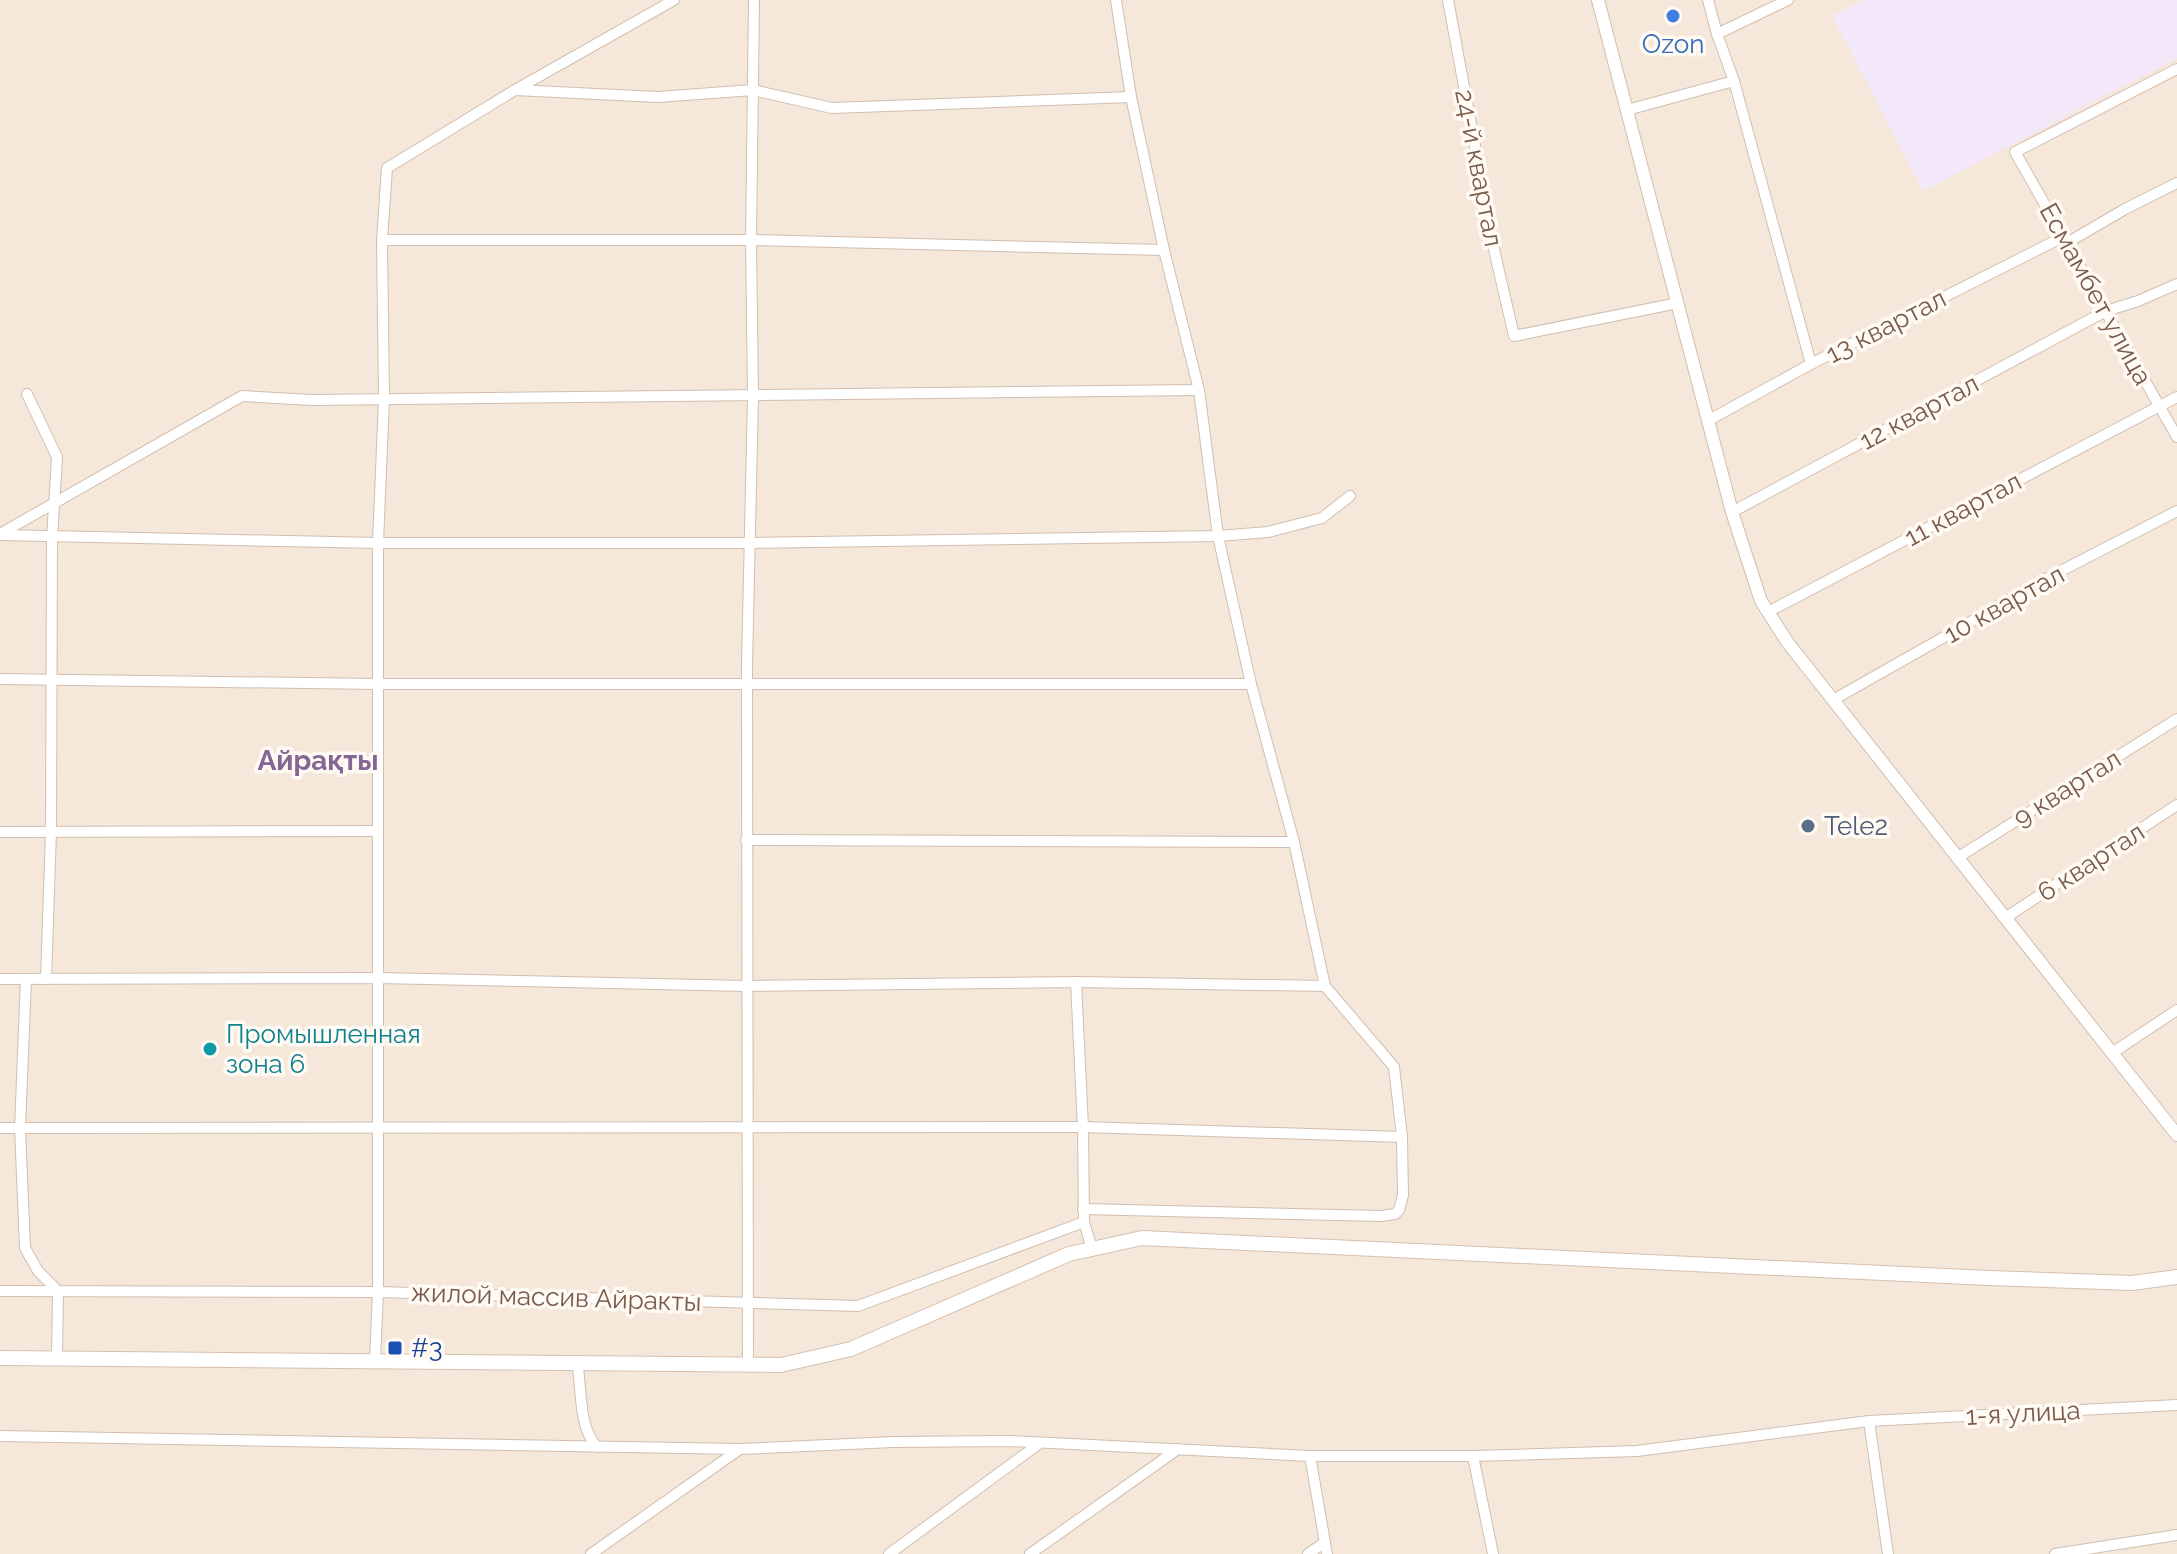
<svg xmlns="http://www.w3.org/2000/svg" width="2177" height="1554" viewBox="0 0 2177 1554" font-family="Raleway,sans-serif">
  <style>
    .residential { fill: #f5e8da }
    .education { fill: #f3e8fa }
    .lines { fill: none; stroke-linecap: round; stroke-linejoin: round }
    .minor-casing { stroke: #d1beb0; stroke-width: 12 }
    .tertiary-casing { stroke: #d1beb0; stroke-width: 14 }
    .secondary-casing { stroke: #d6c0b0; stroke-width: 16 }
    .minor { stroke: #fff; stroke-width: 10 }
    .tertiary { stroke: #fff; stroke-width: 12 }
    .secondary { stroke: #fff; stroke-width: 14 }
    .shop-dot { fill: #3f7fe0; stroke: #fffaf3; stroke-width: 3 }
    .service-dot { fill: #5c6f8a; stroke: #fffaf3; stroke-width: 3 }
    .culture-dot { fill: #0f9aa8; stroke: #fffaf3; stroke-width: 3 }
    .transit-dot { fill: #1a4fb4; stroke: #fffaf3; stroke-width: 3 }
    .labels { text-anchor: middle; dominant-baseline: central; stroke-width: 7; stroke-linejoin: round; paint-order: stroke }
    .shop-label { font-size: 26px; fill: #366cbe; stroke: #fffaf3 }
    .street-label { font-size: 26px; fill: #7a5c4d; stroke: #fffaf3 }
    .service-label { font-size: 26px; fill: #4e5e75; stroke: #fffaf3; text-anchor: start }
    .culture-label { font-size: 26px; fill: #0d838f; stroke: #fffaf3; text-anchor: start }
    .transit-label { font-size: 26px; fill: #164399; stroke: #fffaf3; text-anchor: start }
    .neighbourhood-label { font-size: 28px; font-weight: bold; fill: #846695; stroke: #fffaf3 }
  </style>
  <rect width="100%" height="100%" fill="#fdf6ec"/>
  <rect class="residential" x="0" y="0" width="2177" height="1554"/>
  <path class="education" d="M1862,0H2177V58L1923,191L1832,16Z"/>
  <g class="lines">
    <defs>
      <g id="minor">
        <path d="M1448,0L1495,254L1514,336L1678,303"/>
        <path d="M1708,0L1717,34"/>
        <path d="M2177,69L2015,152L2177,437"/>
        <path d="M1734,81L1811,364"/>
        <path d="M515,90L658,97L753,90L832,108L1131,97"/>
        <path d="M1627,110L1734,81L1717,34L1788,0"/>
        <path d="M382,240L387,168L515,90L674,0"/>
        <path d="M2067,243L2125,209L2177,183"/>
        <path d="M27,394L57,457L52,538L51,832L46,979"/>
        <path d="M1709,420L1811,364L2065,236"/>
        <path d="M1732,512L2106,311L2138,301L2177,284"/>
        <path d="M0,534L242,396L312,400L1199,390"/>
        <path d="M0,535L378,543H748L1218,536L1268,532L1322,518L1350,496"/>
        <path d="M1768,612L2177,397"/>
        <path d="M0,679L378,684H1251"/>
        <path d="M1833,700L2055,574L2177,511"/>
        <path d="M0,832L378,831"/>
        <path d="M746,840L1294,842"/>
        <path d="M1957,858L2177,719"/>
        <path d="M2005,918L2177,805"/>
        <path d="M0,979L378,978L746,986L1076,982L1325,986"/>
        <path d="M26,979L20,1128L25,1248L38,1271L58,1291L57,1358"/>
        <path d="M2112,1053L2177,1010"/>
        <path d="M0,1128L1083,1127L1402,1137"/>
        <path d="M1083,1209L1381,1216L1395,1214L1399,1210L1403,1195L1402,1137L1394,1067L1325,986L1294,842L1251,684L1218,536L1199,390L1164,250L1131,97L1116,0"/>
        <path d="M1084,1222L1092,1249"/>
        <path d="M0,1291L378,1292L858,1306L1084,1222L1083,1127L1076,982"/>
        <path d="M375,1360L378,1292V543L384,399L382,240H751L1164,250"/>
        <path d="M577,1362C582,1388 578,1427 597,1447"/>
        <path d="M748,1365L747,665L753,396L751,240L754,0"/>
        <path d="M1869,1421L1888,1554"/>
        <path d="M0,1436L740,1449L893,1442L1009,1441L1310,1456L1327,1554"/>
        <path d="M1310,1456H1473L1637,1451L1869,1421L2177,1405"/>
        <path d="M1473,1456L1493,1554"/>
        <path d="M591,1554L740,1449"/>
        <path d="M889,1554L1040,1443"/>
        <path d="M1030,1554L1178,1449"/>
        <path d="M1308,1554L1325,1542"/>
        <path d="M2055,1554L2177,1535"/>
      </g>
      <path id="tertiary" d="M1598,0L1732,512L1761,601L1788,643L2177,1135"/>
      <path id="secondary" d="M0,1358L781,1365L851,1349L1069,1254L1142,1238L1988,1278L2132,1283L2177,1277"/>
    </defs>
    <use href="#minor" class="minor-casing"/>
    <use href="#tertiary" class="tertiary-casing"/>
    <use href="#secondary" class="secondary-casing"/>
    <use href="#minor" class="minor"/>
    <use href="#tertiary" class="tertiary"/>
    <use href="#secondary" class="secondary"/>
  </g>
  <circle class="shop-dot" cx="1673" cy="16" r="8"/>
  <circle class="service-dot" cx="1808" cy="826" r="8"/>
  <circle class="culture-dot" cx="210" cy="1049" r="8"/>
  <rect class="transit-dot" x="387" y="1340" width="16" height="16" rx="4"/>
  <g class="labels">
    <g class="shop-label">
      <text x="1673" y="44">Ozon</text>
    </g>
    <g class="street-label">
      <text transform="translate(1479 168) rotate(79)">24-й квартал</text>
      <text transform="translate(2096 294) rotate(61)">Есмамбет улица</text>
      <text transform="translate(1886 326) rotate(-27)">13 квартал</text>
      <text transform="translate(1919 412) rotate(-28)">12 квартал</text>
      <text transform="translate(1963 509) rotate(-28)">11 квартал</text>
      <text transform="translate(2004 604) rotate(-29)">10 квартал</text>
      <text transform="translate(2067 788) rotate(-32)">9 квартал</text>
      <text transform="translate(2091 862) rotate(-33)">6 квартал</text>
      <text transform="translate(556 1297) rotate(2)">жилой массив Айракты</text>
      <text transform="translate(2023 1413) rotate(-3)">1-я улица</text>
    </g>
    <g class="service-label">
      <text x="1824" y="826">Tele2</text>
    </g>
    <g class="culture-label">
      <text x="226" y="1034">Промышленная<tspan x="226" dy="30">зона 6</tspan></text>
    </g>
    <g class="transit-label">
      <text x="411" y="1348">#3</text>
    </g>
    <g class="neighbourhood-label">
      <text x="318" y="760">Айрақты</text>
    </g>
  </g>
</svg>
